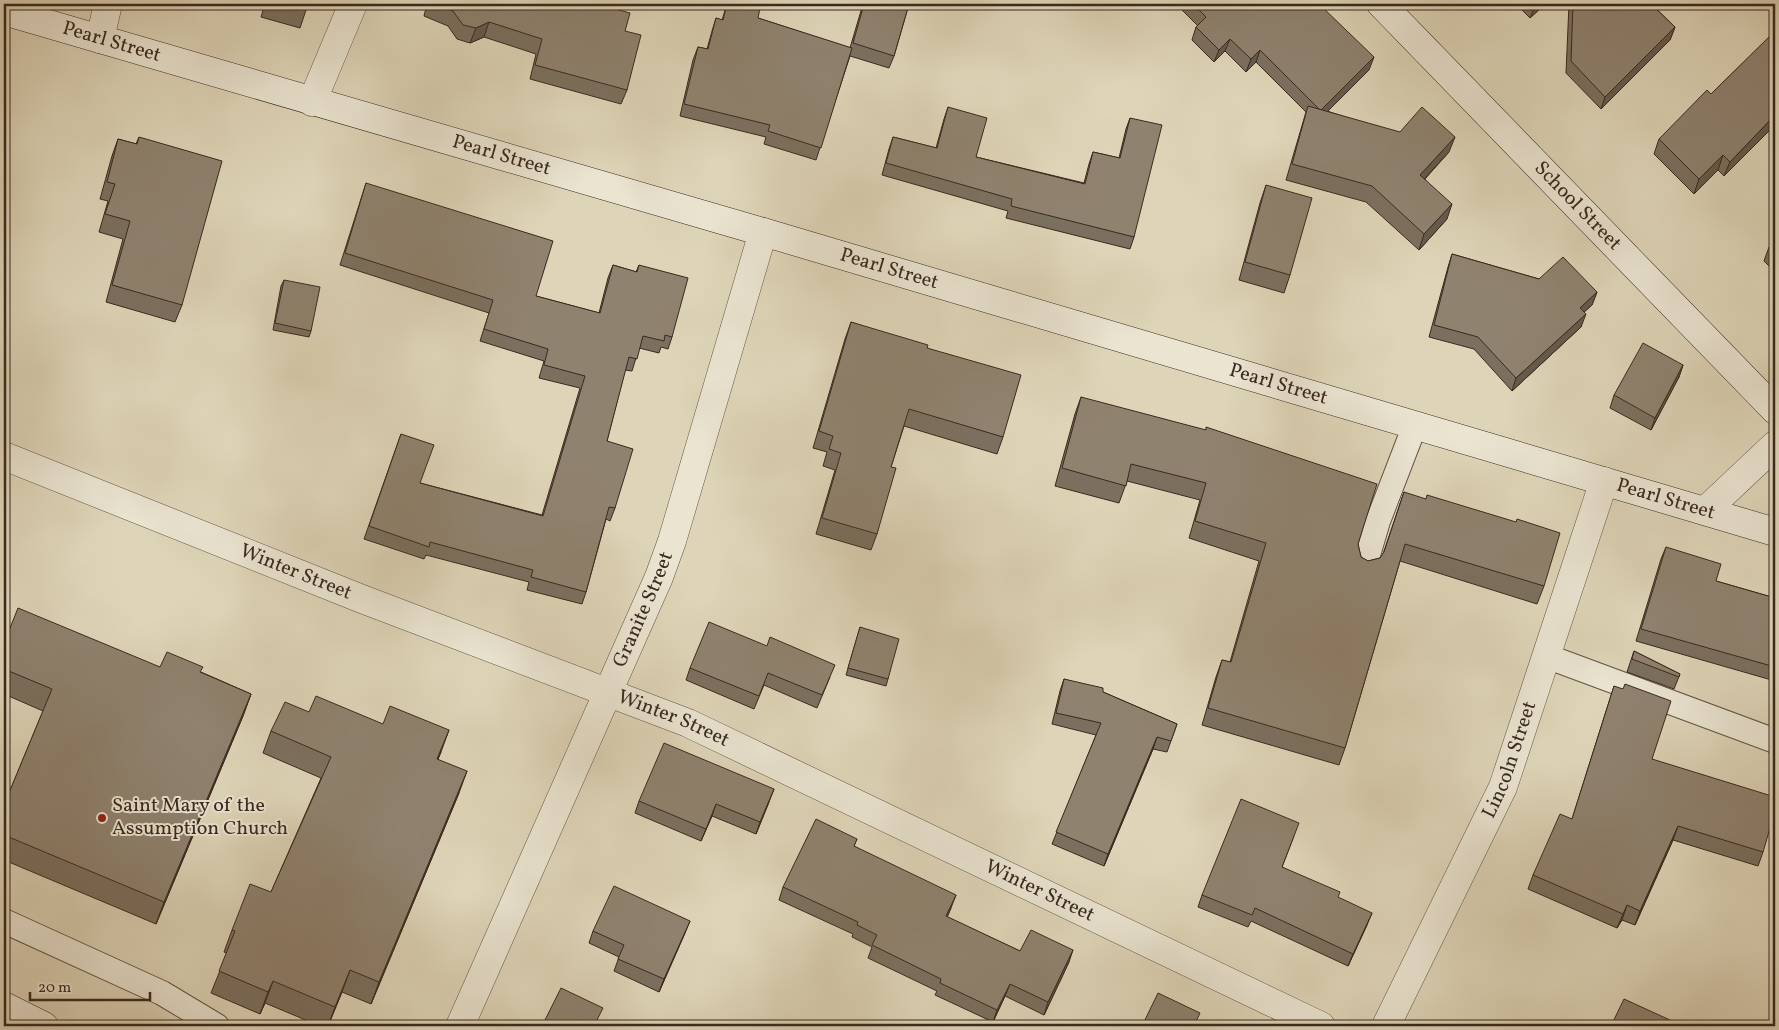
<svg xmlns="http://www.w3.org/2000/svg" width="1779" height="1030" viewBox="0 0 1779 1030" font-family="Vollkorn,serif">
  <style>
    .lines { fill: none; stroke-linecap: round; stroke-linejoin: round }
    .lane-casing { stroke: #635445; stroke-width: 26 }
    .street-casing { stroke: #635445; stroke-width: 29 }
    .secondary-casing { stroke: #3a291f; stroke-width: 29 }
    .lane { stroke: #eae4d1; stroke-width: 24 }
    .street { stroke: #eae4d1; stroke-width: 28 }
    .secondary { stroke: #eae4d1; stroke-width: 28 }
    .wall { fill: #7b705f; stroke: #3a291f }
    .shaded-wall { fill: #645b4e; stroke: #3a291f }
    .building { fill: #8f826f; stroke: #3a291f }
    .poi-dot { fill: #8f2418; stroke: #eae4d1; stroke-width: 2 }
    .labels { text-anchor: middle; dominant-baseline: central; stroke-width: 4; stroke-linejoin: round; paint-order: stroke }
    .street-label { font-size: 20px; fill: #3a291f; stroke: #eae4d1 }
    .poi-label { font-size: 20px; fill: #3a291f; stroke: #eae4d1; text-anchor: start }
  </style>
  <rect width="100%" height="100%" fill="#ded5b8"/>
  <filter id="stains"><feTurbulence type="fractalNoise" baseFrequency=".004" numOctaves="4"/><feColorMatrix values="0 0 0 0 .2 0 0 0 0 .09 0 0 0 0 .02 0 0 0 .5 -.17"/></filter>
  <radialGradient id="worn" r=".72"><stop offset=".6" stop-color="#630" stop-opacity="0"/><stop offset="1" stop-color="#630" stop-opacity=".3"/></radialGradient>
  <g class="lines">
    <defs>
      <g id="lane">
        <path d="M1365,565L1378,521L1415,425"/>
        <path d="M1546,656L1775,741"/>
        <path d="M4,921L162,993L217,1026"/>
      </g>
      <g id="street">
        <path d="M100,39L108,4"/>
        <path d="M312,102L353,4"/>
        <path id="s1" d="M4,456L362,599L688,723L1321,1026"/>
        <path d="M1705,511L1775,445"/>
        <path id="s2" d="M460,1026L659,577L672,541L763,232"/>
        <path id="s3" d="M1386,1026L1503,787L1604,481"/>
      </g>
      <g id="secondary">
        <path id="s4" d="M1381,4L1775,410"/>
        <path id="s5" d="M4,11L763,232L1775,532"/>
        <path d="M4,1006L44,1026"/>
      </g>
    </defs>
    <use href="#lane" class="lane-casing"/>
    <use href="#street" class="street-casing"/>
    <use href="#secondary" class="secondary-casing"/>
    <use href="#lane" class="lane"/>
    <use href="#street" class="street"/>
    <use href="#secondary" class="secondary"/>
  </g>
  <g class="wall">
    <path d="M265,4H308L300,28L261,17Z"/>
    <path d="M427,4H597L625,31L627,90L621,104L530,79L536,54L484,37L470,43L457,39L448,26L424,16Z"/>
    <path d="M727,4H744L758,18L850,48L863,4H909L894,56L889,68L850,56L816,160L764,144L766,137L680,116L693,60L698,47L707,49L712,31L716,18L722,20Z"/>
    <path d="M1176,4H1319L1369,70L1327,111L1449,152L1425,179L1447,219L1419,250L1366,202L1286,180L1306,112L1256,62L1246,72L1225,51L1214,62L1192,40L1196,27L1198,26Z"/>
    <path d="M1516,4H1545L1530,18Z"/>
    <path d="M1569,4H1651L1675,27L1670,40L1601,109L1566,73Z"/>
    <path d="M1775,32V137L1769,131L1724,176L1718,170L1694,194L1654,154L1659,139L1711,94Z"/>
    <path d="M948,107L976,157L1084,183L1089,164L1093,152L1119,158L1126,129L1130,118L1134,237L1130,249L1006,218L1008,211L882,175L889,149L893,137L936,148L944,119Z"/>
    <path d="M139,137L182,305L175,322L106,302L123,239L99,232L108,201L100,199L112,156L118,139L136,144Z"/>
    <path d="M366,183L536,296L599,313L608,278L613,265L636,272L639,265L672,337L668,349L661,347L659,353L639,348L632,371L625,370L607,441L615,508L610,521L606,519L586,592L582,604L527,590L529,582L426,555L424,559L364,539L401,434L420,483L542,515L580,388L539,378L544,361L480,341L489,313L340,265Z"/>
    <path d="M1266,185L1290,275L1284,293L1239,280L1260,203Z"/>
    <path d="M1775,241V272L1764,261L1769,247Z"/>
    <path d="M1452,254L1539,279L1597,292L1592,305L1584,312L1581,327L1512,391L1474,349L1429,337L1448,267Z"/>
    <path d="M284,280L311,331L309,337L273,330L281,286Z"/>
    <path d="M851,322L927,348L1003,437L997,454L904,426L891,467L877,534L871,550L816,534L835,470L823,466L827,452L813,448L845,339Z"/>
    <path d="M1683,365L1679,377L1651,430L1610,408L1614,395Z"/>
    <path d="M1081,397L1358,544L1361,557L1368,561L1380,558L1383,554L1404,492L1544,586L1537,604L1400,561L1345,748L1339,765L1202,725L1216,677L1222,660L1230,662L1259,561L1189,538L1200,500L1127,481L1119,503L1055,486L1075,414Z"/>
    <path d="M1666,547L1716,581L1775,598V681L1636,641L1661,559Z"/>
    <path d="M860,627L888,679L886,686L846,675Z"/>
    <path d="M4,643L160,667L201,672L251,694L243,716L156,924L4,860V805L43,711L4,694Z"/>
    <path d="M1634,651L1680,674L1674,689L1627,672Z"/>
    <path d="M690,668L830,677L817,708L764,685L754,709L686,680Z"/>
    <path d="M1064,679L1103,692L1177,724L1167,752L1153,749L1104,866L1052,844L1096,735L1052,724L1060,691Z"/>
    <path d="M1614,686L1652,759L1763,852L1758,866L1673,840L1635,925L1622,920L1617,928L1528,889L1533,875L1572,819Z"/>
    <path d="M309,712L441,752L438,759L459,793L371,1004L342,992L328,1026H320L265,1003L260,1014L211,993L227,953L224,952L232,930L271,892L321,778L263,753L271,731Z"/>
    <path d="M639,801L769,802L756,834L712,816L701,841L635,813Z"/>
    <path d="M1294,836L1282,867L1338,897L1367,925L1348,966L1251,921L1248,927L1198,907L1202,895Z"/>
    <path d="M857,839L854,846L951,908L947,917L1020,951L1069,962L1044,1015L1005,996L993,1022L935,995L937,991L868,958L872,947L852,937L853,934L779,900L783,887Z"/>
    <path d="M593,931L685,933L659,992L614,971L619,957L589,943Z"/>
  </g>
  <g class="shaded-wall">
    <path d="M1537,4H1545L1530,18L1535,6Z"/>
    <path d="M489,22L484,37L470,43L476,28Z"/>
    <path d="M1675,27L1670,40L1601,109L1605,97Z"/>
    <path d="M1230,39L1225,51L1214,62L1219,50Z"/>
    <path d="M1260,50L1256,62L1246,72L1251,59Z"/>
    <path d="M1374,57L1369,70L1316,123L1320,110Z"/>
    <path d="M1774,116L1769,131L1724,176L1730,162Z"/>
    <path d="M1455,137L1449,152L1414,190L1420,175Z"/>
    <path d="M1723,155L1718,170L1694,194L1699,179Z"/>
    <path d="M1452,204L1447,219L1419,250L1424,234Z"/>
    <path d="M1597,292L1592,305L1575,320L1580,308Z"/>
    <path d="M1586,314L1581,327L1512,391L1516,378Z"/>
    <path d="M1683,365L1679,377L1651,430L1655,418Z"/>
    <path d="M251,694L243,716L156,924L164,902Z"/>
    <path d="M449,730L441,752L429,781L437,759Z"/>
    <path d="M1157,737L1153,749L1104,866L1108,854Z"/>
    <path d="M467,771L459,793L371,1004L379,982Z"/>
    <path d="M774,789L769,802L756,834L760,822Z"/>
    <path d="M716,804L712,816L701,841L706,829Z"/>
    <path d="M1678,826L1673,840L1635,925L1640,911Z"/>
    <path d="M956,895L951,908L942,929L946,916Z"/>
    <path d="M1627,905L1622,920L1617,928L1623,914Z"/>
    <path d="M1372,913L1367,925L1348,966L1353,954Z"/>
    <path d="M690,921L685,933L659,992L664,979Z"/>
    <path d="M1073,950L1069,962L1044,1015L1048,1002Z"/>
    <path d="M350,970L342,992L328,1026L335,1007Z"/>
    <path d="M273,981L265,1003L260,1014L268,992Z"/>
    <path d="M1010,984L1005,996L993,1022L997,1010Z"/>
  </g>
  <g class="building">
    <path d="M283,4H308L306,10Z"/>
    <path d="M435,4H597L630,13L625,31L641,35L627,90L535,65L542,39L489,22L476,28L463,25L453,11Z"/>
    <path d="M727,4H744L760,8L758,18L852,48L821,148L768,131L770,125L684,104L698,47L708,49L716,18L723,20Z"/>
    <path d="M864,4H909L894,56L853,43Z"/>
    <path d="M1193,4H1319L1374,57L1321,110L1319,109L1260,50L1251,59L1230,39L1219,50L1196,27L1206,17Z"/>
    <path d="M1573,4H1651L1675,27L1605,97L1571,61Z"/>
    <path d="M1774,32H1775V117L1774,116L1730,162L1723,155L1699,179L1659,139L1707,90L1711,94Z"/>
    <path d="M1308,106L1400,132L1422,107L1455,137L1420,175L1452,204L1424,234L1372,186L1292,164Z"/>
    <path d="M948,107L987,118L976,157L1085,184L1093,152L1120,158L1130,118L1162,125L1134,237L1011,206L1012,199L886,163L893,137L937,148Z"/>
    <path d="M139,137L222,161L182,305L112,285L130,221L105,214L115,184L107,182L118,139L137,144Z"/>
    <path d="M366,183L553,241L536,296L600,313L613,265L637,272L639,265L688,278L672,337L665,335L664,341L643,336L637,359L629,357L607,441L633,449L615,508L609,507L586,592L531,577L533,570L430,542L429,547L369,526L401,434L434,445L420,483L543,516L585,376L544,365L548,349L484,329L493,300L345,253Z"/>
    <path d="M1266,185L1312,198L1290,275L1245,262Z"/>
    <path d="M1775,241V252L1769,247Z"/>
    <path d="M1452,254L1539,279L1563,257L1597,292L1580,308L1586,314L1516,378L1478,337L1434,325Z"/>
    <path d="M284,280L320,287L311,331L275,323Z"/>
    <path d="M4,311L7,313L4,321Z"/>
    <path d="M851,322L928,345L927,348L1021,375L1003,437L909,409L891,467L896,468L877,534L822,518L841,453L829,449L833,436L819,431Z"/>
    <path d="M1643,343L1683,365L1655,418L1614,395Z"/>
    <path d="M1081,397L1206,430V427L1377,484L1358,544L1361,557L1368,561L1380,558L1384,552L1404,492L1426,499L1427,495L1516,522L1517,519L1560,533L1544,586L1405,544L1345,748L1208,708L1222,660L1231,662L1266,543L1195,521L1206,483L1131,464L1126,486L1062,468Z"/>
    <path d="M1666,547L1721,564L1716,581L1775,598V667L1641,629Z"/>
    <path d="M18,608L160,667L167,652L203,667L200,672L251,694L164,902L4,835V805L52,689L4,669V643Z"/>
    <path d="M709,622L767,646L770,637L835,665L822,695L768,673L759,696L690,668Z"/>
    <path d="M860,627L899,639L888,679L848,668Z"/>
    <path d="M1634,651L1680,674L1679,677L1632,659Z"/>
    <path d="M1064,679L1103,688V692L1177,724L1171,741L1157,737L1108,854L1056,832L1101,723L1056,713Z"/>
    <path d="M1625,684L1671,701L1652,759L1775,797V811L1763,852L1678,826L1640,911L1627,905L1623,914L1533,875L1560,814L1572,819L1614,686L1623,689Z"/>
    <path d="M316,696L383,724L390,706L449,730L437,759L467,771L379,982L350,970L335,1007L273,981L268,992L219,971L235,931L232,930L250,884L271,892L331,757L271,731L285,702L309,712Z"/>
    <path d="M664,743L774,789L760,822L716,804L706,829L639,801Z"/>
    <path d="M1241,799L1299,823L1282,867L1340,892L1338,897L1372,913L1353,954L1255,908L1252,915L1202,895Z"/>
    <path d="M816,819L857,839L854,846L956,895L946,916L1020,951L1031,930L1073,950L1048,1002L1010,984L997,1010L940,983L941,979L872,945L877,935L857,925L858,922L783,887Z"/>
    <path d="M614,886L690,921L664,979L618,959L624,945L593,931Z"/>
    <path d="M561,988L603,1008L594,1026H542Z"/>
    <path d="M1158,993L1200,1013L1194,1026H1142Z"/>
    <path d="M1624,999L1683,1026H1611Z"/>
  </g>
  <circle class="poi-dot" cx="102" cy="818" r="5"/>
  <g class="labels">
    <g class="street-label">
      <text stroke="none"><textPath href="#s5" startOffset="112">Pearl Street</textPath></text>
      <text stroke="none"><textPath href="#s5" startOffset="518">Pearl Street</textPath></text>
      <text stroke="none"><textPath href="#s4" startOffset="282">School Street</textPath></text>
      <text stroke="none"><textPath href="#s5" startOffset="922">Pearl Street</textPath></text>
      <text stroke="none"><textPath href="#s5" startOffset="1328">Pearl Street</textPath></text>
      <text stroke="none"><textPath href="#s5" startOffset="1732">Pearl Street</textPath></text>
      <text stroke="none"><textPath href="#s1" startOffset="314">Winter Street</textPath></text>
      <text stroke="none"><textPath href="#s2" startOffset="455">Granite Street</textPath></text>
      <text stroke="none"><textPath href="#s1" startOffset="719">Winter Street</textPath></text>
      <text stroke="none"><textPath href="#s3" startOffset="294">Lincoln Street</textPath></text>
      <text stroke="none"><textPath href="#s1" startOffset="1124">Winter Street</textPath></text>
    </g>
    <g class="poi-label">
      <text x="112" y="806">Saint Mary of the<tspan x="112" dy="23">Assumption Church</tspan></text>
    </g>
  </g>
  <rect width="1779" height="1030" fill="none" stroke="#ded5b8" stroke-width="20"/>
  <rect x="5" y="5" width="1769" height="1020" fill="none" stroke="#3a291f" stroke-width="2.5"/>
  <rect x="10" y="10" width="1759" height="1010" fill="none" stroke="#3a291f"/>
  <path d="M30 992v8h120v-8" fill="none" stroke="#3a291f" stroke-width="2.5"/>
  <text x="38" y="992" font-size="15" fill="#3a291f" stroke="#eae4d1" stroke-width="4" paint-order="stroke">20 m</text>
  <rect width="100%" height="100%" filter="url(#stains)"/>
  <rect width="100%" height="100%" fill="url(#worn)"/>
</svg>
